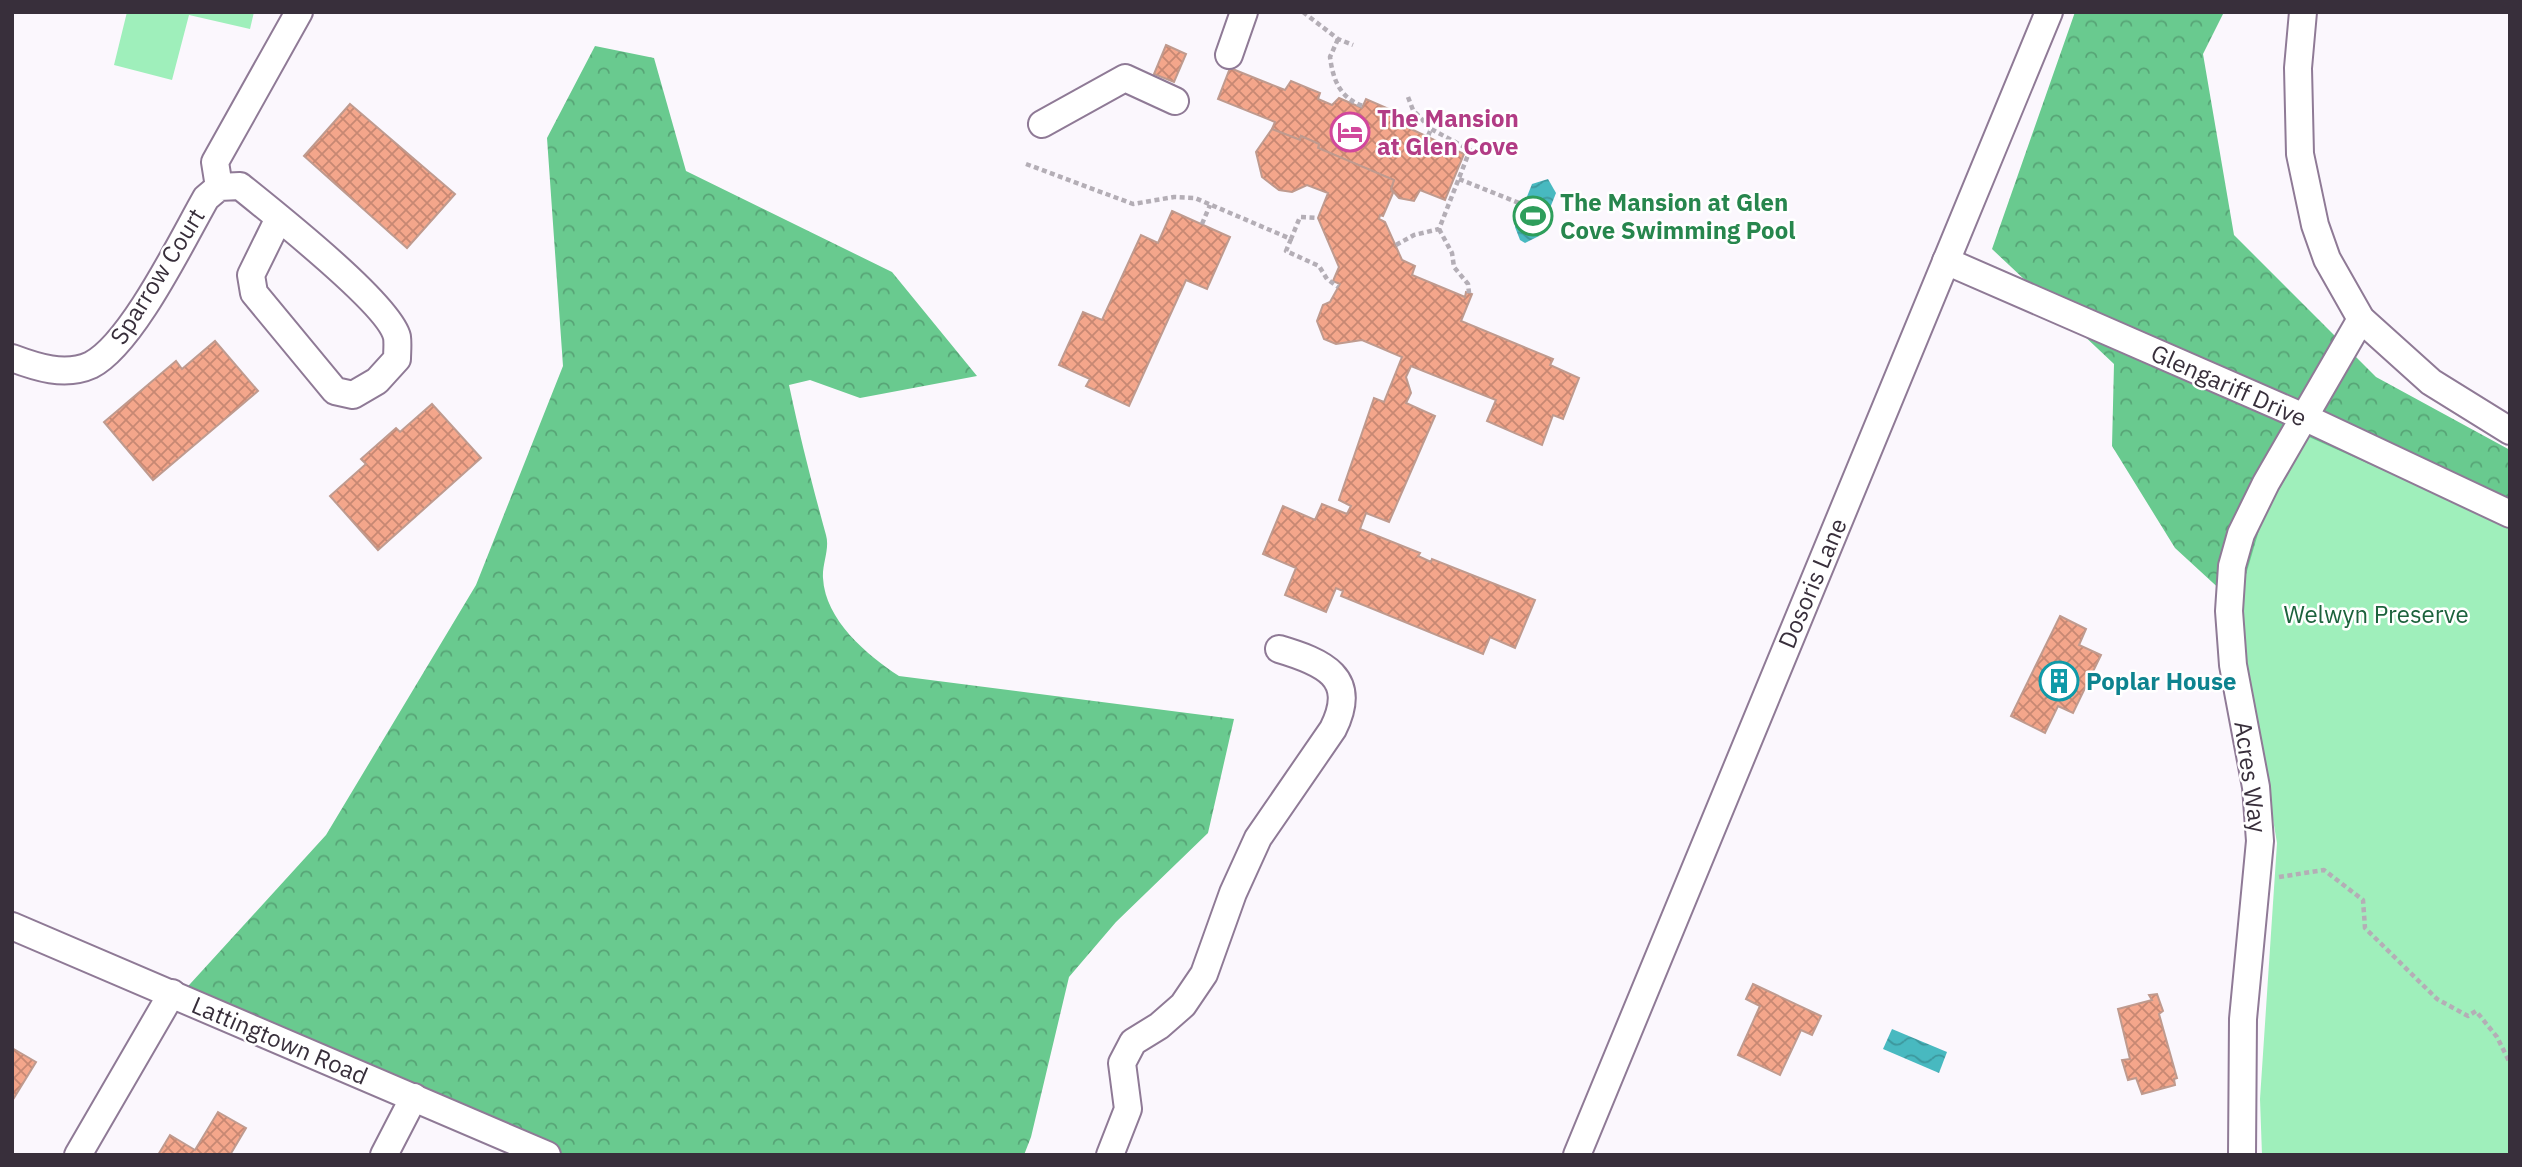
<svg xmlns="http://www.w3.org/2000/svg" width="2522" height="1167" viewBox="0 0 2522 1167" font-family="'IBM Plex Sans',sans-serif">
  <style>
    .forest { fill: url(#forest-crowns) }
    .park { fill: #9fefbb }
    .water { fill: url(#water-waves) }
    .building { fill: url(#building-cross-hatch); stroke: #bf9a8e; stroke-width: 2 }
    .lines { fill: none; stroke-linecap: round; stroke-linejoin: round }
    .minor-casing { stroke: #8f7a96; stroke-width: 30 }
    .path { stroke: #b4aeb6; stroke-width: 4.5; stroke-dasharray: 5 3.5; stroke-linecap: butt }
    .minor { stroke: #fff; stroke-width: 26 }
    .labels { text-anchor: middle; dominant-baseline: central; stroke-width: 5; stroke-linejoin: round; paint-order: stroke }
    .hotel-label { font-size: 24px; font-weight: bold; fill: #b23c85; stroke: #fff; text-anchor: start }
    .leisure-label { font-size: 24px; font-weight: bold; fill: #27864d; stroke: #fff; text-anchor: start }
    .street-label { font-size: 24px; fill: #382f3b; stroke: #fff }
    .park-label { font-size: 24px; fill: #1c623c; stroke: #fff }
    .culture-label { font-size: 24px; font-weight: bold; fill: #0d838f; stroke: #fff; text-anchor: start }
  </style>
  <defs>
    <pattern id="forest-crowns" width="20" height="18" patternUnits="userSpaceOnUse" patternTransform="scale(1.75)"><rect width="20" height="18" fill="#69ca8f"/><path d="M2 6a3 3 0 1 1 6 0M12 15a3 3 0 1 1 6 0" fill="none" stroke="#57a476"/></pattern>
    <pattern id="water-waves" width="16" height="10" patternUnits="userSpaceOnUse" patternTransform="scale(1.75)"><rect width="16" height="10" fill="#48b9c0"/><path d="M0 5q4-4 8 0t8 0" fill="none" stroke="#3d979d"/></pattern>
    <pattern id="building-cross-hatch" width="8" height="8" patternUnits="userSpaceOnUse" patternTransform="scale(1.75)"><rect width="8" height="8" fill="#f4a68b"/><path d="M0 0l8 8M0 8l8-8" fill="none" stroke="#c78873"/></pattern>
  </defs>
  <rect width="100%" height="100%" fill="#fbf7fd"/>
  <g class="forest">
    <path d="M2075,12H2224L2203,54L2234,235L2376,377L2510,450V670L2237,605L2175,548L2112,446L2114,364L1992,249Z"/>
    <path d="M595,46L654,58L686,171L892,272L977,376L860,398L810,380L789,385C800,437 812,484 826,535C830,549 822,564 823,578C825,620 867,655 899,676L1234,719L1208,833L1116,922L1069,977L1031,1137L1024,1155H565L180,995L326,835L476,585L563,366L547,138Z"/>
  </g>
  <g class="park">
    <path d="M127,12H254L250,29L189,15L172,80L114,65Z"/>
    <path d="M2309,437L2510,527V1155H2262L2260,1099L2277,843L2237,605L2262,520Z"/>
  </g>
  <g class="water">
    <path d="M1548,179L1556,193L1539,236L1525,243L1520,240L1515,227L1532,184Z"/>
    <path d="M1892,1029L1947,1052L1939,1073L1883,1049Z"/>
  </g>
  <g class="building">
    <path d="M1166,45L1186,54L1174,82L1154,74Z"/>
    <path d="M1230,68L1285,90L1291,81L1320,93L1318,99L1332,105L1339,98L1362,108L1366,99L1398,113L1394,121L1464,154L1445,200L1420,190L1414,201L1399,198L1391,189L1394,180L1318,148L1319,144L1301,136L1300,140L1272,129L1275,122L1218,99Z"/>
    <path d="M350,104L455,194L407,248L304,156Z"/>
    <path d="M1272,129L1300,140L1301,136L1319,144L1318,148L1394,180L1391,189L1393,193L1383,216L1380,215L1379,219L1385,222L1402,260L1415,266L1412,275L1465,297L1466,292L1472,294L1461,321L1553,359L1550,365L1579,378L1563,419L1553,415L1542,445L1487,421L1496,400L1411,366L1406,377L1411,393L1406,403L1435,416L1389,522L1366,513L1360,529L1420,553L1418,556L1431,562L1432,559L1535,600L1515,648L1490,637L1483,654L1341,596L1343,591L1336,588L1326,612L1285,595L1296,568L1263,554L1283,506L1315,520L1322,504L1347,514L1351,506L1339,500L1374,398L1384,402L1402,357L1362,340L1336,344L1324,339L1317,321L1323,305L1330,302L1340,284L1333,281L1339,267L1318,218L1328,193L1307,185L1292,192L1279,190L1262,177L1256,152Z"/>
    <path d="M1172,211L1230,237L1207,289L1186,280L1129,406L1086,386L1090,379L1059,365L1083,312L1102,320L1141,235L1158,243Z"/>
    <path d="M215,341L258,391L153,480L104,422L176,361L182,369Z"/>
    <path d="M432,404L481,458L378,550L330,496L366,464L361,459L396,428L400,432Z"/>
    <path d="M2060,616L2086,629L2079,645L2101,655L2073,713L2058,706L2045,733L2011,716Z"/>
    <path d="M1753,984L1821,1016L1812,1035L1801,1030L1780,1075L1738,1055L1760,1006L1746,999Z"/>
    <path d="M2157,994L2163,1011L2159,1014L2177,1078L2174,1079L2175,1085L2142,1094L2136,1078L2128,1080L2122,1060L2130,1059L2118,1009L2152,1000L2149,995Z"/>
    <path d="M12,1048L36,1062L14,1098L12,1096Z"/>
    <path d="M218,1112L246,1128L230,1155H158L170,1135L195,1150Z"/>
  </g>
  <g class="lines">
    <defs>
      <g id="minor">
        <path d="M2303,12L2298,68L2300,154L2315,225L2327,259L2361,319L2431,382L2510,431"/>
        <path d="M1229,55L1244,12"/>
        <path d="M1042,124L1125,78L1175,101"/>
        <path d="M219,187L215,162L299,12"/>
        <path d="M1946,261L2306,418L2510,514"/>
        <path d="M12,358C36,367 65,377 91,365C132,344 182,240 206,198L219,187L240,186C271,211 390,305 397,337C398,344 397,353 397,359L377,381L353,395L335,391L254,293L251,275L279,218"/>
        <path d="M12,926L547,1155"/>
        <path d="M78,1155L172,993"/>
        <path d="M384,1155L414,1097"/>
        <path d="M1110,1155L1128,1109L1122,1063L1133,1042L1159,1026L1183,1005L1204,974L1233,893L1258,838L1333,729C1359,677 1323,662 1279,649"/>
        <path d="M1577,1155L2049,12"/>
        <path d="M2242,1155L2243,1019L2260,841L2256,787L2233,665L2229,611L2232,566L2241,534L2266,483L2361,319"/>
      </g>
    </defs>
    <use href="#minor" class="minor-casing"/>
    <g class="path">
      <path d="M1303,12L1338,39L1353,45"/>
      <path d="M1338,39L1330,57C1333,80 1340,98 1363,106"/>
      <path d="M1408,97L1413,110L1431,129L1428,136"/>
      <path d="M1026,164L1133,204L1174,197L1195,198L1291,239L1300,217L1318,218"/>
      <path d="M1459,179L1524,205"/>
      <path d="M1202,224L1210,205"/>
      <path d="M1439,229L1452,253L1454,267L1468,284L1469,293"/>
      <path d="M1291,239L1286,251L1319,266L1327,279L1338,287"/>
      <path d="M1396,245L1414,235L1439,229L1470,150L1431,129"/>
      <path d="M2279,877L2324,870L2363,900L2365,928L2437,999L2468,1016L2476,1011L2497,1037L2510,1063"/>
    </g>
    <use href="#minor" class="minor"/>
  </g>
  <defs>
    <symbol id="hotel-ring" viewBox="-11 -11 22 22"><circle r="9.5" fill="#fff" stroke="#d1479c" stroke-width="1.5"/><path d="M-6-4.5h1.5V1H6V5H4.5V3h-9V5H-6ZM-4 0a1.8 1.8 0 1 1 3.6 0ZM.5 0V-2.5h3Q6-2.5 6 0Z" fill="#d1479c"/></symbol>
    <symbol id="stadium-ring" viewBox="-11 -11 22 22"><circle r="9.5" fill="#fff" stroke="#2e9e5b" stroke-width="1.5"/><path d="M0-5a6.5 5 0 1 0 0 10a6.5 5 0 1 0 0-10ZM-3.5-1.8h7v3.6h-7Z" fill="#2e9e5b"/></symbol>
    <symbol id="building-ring" viewBox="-11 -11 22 22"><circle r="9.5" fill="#fff" stroke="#0f9aa8" stroke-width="1.5"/><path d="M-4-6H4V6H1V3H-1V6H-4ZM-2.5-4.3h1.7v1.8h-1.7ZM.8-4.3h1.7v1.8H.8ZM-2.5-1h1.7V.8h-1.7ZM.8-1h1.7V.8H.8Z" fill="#0f9aa8"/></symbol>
  </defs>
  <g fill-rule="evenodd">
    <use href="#hotel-ring" x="1328" y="110" width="44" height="44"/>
    <use href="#stadium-ring" x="1511" y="194" width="44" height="44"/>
    <use href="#building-ring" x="2037" y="659" width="44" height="44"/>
  </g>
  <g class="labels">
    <g class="hotel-label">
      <text x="1377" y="118">The Mansion<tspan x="1377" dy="28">at Glen Cove</tspan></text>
    </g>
    <g class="leisure-label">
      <text x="1560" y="202">The Mansion at Glen<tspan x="1560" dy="28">Cove Swimming Pool</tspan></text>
    </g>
    <g class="street-label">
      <text transform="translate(157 276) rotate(-58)">Sparrow Court</text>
      <text transform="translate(2229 385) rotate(24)">Glengariff Drive</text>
      <text transform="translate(1812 583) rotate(-67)">Dosoris Lane</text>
      <text transform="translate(2251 777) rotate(82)">Acres Way</text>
      <text transform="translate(280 1040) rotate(23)">Lattingtown Road</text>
    </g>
    <g class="park-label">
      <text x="2376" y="614">Welwyn Preserve</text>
    </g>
    <g class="culture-label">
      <text x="2086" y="681">Poplar House</text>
    </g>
  </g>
  <rect width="2522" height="1167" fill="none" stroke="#382f3b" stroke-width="28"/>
</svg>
